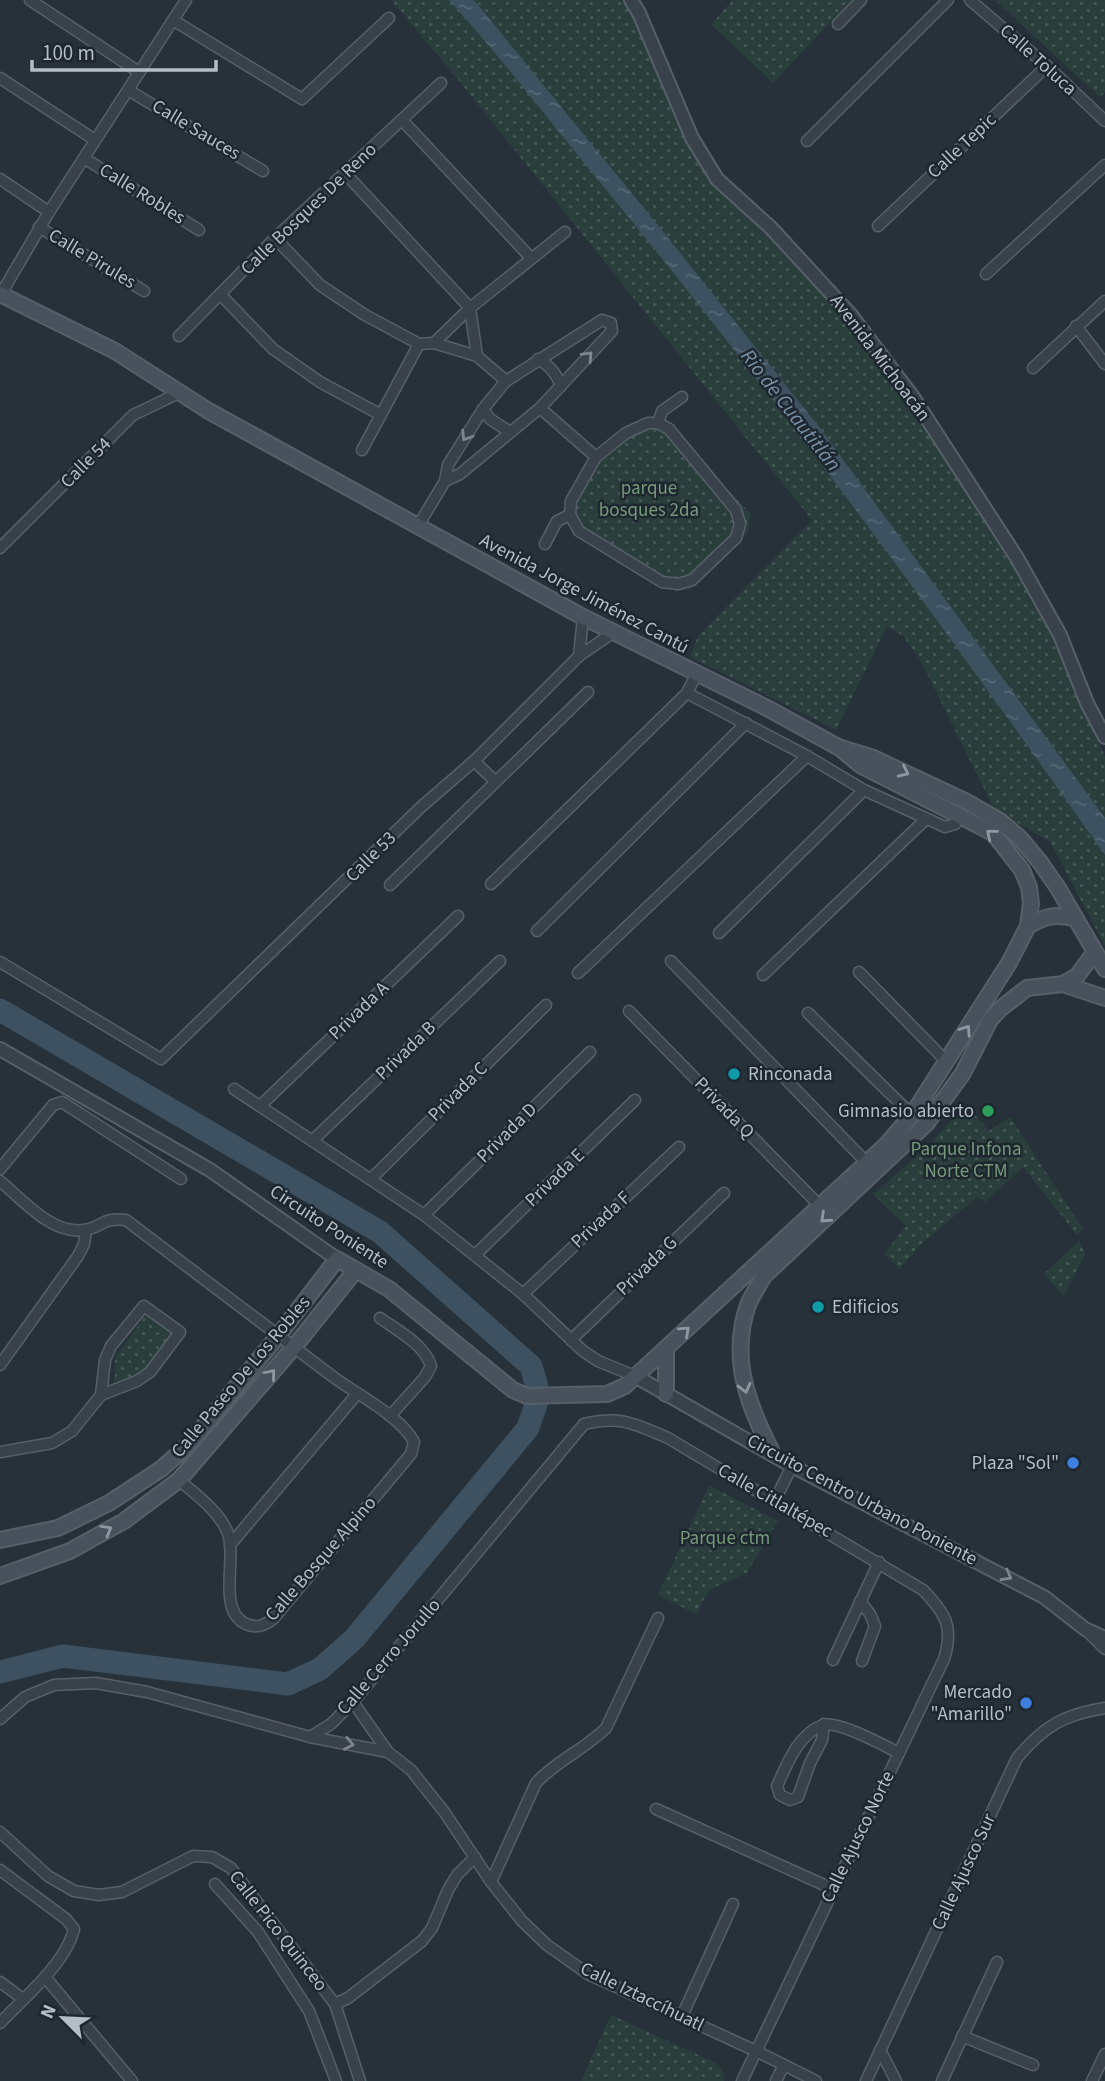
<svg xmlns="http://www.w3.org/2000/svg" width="1105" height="2081" viewBox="0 0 1105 2081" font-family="'Source Sans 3',sans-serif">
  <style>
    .park { fill: url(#park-dots) }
    .water { fill: url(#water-ripples) }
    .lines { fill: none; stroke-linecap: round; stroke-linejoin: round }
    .river { stroke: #3d5161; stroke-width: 23 }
    .minor-casing { stroke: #576068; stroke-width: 13 }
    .tertiary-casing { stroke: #576068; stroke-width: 16 }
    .secondary-casing { stroke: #576068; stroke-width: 18 }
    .minor { stroke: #39424a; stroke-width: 10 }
    .tertiary { stroke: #39424a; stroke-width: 12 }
    .secondary { stroke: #48525c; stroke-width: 14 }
    .oneway { stroke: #7d868e }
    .oneway2 { stroke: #8f98a1 }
    .culture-dot { fill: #0f9aa8; stroke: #1e272f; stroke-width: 2.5 }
    .leisure-dot { fill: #2e9e5b; stroke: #1e272f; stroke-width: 2.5 }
    .shop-dot { fill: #3f7fe0; stroke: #1e272f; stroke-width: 2.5 }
    .labels { text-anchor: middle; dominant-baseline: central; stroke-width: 5; stroke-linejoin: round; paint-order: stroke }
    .street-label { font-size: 19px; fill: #b5bdc6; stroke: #1e272f }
    .park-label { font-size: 19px; fill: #759979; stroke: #1e272f }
    .poi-label { font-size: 19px; fill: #b5bdc6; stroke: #1e272f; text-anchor: end }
    .water-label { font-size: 21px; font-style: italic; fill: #7992a6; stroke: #1e272f }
  </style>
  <defs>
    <pattern id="park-dots" width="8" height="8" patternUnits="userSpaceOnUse" patternTransform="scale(1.75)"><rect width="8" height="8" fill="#2a3f3c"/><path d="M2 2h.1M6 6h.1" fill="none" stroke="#475957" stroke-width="1.8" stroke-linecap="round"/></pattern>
    <pattern id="water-ripples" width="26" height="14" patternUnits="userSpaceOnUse" patternTransform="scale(1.75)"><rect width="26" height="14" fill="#3d5161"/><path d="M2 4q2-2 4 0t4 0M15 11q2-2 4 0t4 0" fill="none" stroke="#576876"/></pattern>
  </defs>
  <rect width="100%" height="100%" fill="#263139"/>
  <g class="park">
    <path d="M391,0H623L632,14L671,107L708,178L764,233L848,322L928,433L1005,552L1052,637L1105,757V946L1050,842L994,809L920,659L903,636L887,626L836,730L690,657L698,636L812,520L456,77Z"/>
    <path d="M733,0H851L773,83L711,24Z"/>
    <path d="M995,0H1105V92L1100,97Z"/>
    <path d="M664,424L751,514L748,532L722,555L701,581L688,590L676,591L592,538L576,518L574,497L601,455L632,431Z"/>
    <path d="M966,1105L989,1131L1010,1117L1083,1229L1077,1235L1023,1167L985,1202L977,1197L921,1244L900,1269L884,1254L906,1226L873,1194L926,1148Z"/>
    <path d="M1079,1241L1085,1254L1064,1296L1044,1274Z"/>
    <path d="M149,1311L178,1332L148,1372L113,1382L115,1377V1357Z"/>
    <path d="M709,1485L778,1521L747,1573L709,1590L696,1614L658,1595Z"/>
    <path d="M611,2015L718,2064L725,2076L724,2081H581Z"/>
  </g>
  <path class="water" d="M449,0H474L661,229L820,428L1105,818V855C941,623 775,394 594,175C546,117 500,56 449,0Z"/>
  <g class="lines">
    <g class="river">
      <path d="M0,1010L380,1232L531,1366L537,1387"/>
      <path d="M0,1672L63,1656L288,1684L320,1669L354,1639L528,1428L536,1404"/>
    </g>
    <defs>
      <g id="minor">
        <path d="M30,0L139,72"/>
        <path d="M970,0L1047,66L1105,121"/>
        <path d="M173,20L302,99L389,18"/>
        <path d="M838,24L861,0"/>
        <path d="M0,78L95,140"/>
        <path d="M128,90L263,171"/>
        <path d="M402,120L531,258"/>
        <path d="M807,141L948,0"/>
        <path d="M84,158L199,230"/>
        <path d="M345,173L470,308"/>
        <path d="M0,179L49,212"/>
        <path d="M878,226L1047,66"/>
        <path d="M39,227L144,291"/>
        <path d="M275,238L320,285L365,315L419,344L434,343L477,356L506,381"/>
        <path d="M986,274L1105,165"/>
        <path d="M1,294L49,212L186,0"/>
        <path d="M220,294L273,349L320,382L381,415"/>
        <path d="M470,308L477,356"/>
        <path d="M1076,326L1105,364"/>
        <path d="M179,336L275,238L441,83"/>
        <path d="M434,343L470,308L565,232"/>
        <path d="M538,359C550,366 556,373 561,386"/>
        <path d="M1033,368L1105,301"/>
        <path d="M540,408L596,457"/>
        <path d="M483,409L490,419L510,432"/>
        <path d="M648,423H658L669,429L736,510L740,524L736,538L692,580L678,584L662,582L579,531L570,515L571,501L596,457L626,433Z"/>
        <path d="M658,423L662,411L682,397"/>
        <path d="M362,450L419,344"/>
        <path d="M418,526L445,481L448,465L483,409L506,381L602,320L611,323L612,331L540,408L460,474L445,481"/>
        <path d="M545,544L557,521L570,515"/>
        <path d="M0,548L133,415L181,392"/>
        <path d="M579,656L583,617"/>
        <path d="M687,693L807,756L864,790L945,827L955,824L960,815"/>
        <path d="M474,761L495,781"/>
        <path d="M491,884L687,693L696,675"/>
        <path d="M390,885L588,692"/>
        <path d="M537,931L746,723"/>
        <path d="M719,933L864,790"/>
        <path d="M671,961L867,1163"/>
        <path d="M0,962L161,1059L421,807L474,761L579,656L614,632"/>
        <path d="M859,972L945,1060"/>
        <path d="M578,973L807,756"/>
        <path d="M763,975L926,819"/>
        <path d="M629,1011L820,1206"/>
        <path d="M808,1013L912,1115"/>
        <path d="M234,1089L424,1215L523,1294L583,1351L598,1361L635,1376"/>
        <path d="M260,1106L458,916"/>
        <path d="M312,1141L500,961"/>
        <path d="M0,1169L53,1105L62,1102L181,1179"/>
        <path d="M371,1179L546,1005"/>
        <path d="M0,1181C23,1200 52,1235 84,1230C102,1228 101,1217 126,1220C196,1273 265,1326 336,1379C360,1396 401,1417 414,1442L411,1454L273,1619C264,1626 255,1629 244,1623C217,1608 238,1556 227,1531C218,1510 195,1494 179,1480"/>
        <path d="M424,1215L590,1052"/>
        <path d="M475,1255L635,1100"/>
        <path d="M523,1294L679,1147"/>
        <path d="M380,1318C398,1331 424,1344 431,1366L425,1377L390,1416"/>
        <path d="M571,1340L724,1193"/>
        <path d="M0,1365L78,1256L84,1244L86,1230"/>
        <path d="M0,1452L52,1443L72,1431L101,1395L137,1381L150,1372L180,1332L144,1306L111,1346L105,1360L101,1395"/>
        <path d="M774,1502L792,1466"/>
        <path d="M230,1545L357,1394"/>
        <path d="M860,1601L870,1614L875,1626L862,1661"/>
        <path d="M1088,1632L1105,1649"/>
        <path d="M833,1660L879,1562"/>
        <path d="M353,1702L388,1752L411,1770L445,1813L491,1882L522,1921L547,1945L588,1974L756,2051L816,2081"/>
        <path d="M0,1719L25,1697L54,1685L96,1683L147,1692L310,1737L388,1752"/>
        <path d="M824,1724L822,1740L810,1763L798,1797L790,1800L780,1795L777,1786C787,1764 798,1734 823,1725C838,1720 883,1745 899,1753"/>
        <path d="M310,1737L331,1724L353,1702L584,1424C620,1415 635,1424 668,1438L923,1590C946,1614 954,1627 944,1659L742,2081"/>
        <path d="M656,1809L833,1889"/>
        <path d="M0,1832L48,1876L74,1891L99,1895L122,1892L193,1856L212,1857L231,1868L335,2004L360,2081"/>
        <path d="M0,1870L66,1919L74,1929C66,1963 24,1998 0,2023"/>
        <path d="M491,1882L536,1783C556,1761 585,1749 606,1728L658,1618"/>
        <path d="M215,1884L258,1932L309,2011L336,2081"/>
        <path d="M45,1977L132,2081"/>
        <path d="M0,1982L23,1999"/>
        <path d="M335,2004L348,1998L422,1941L432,1928L448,1890L457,1875L475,1857"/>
        <path d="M682,2016L733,1904"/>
        <path d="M962,2036L1033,2065"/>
        <path d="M880,2050L896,2081"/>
        <path d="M776,2081L784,2065"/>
        <path d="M866,2081L1017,1758C1044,1726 1063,1715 1105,1708"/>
        <path d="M942,2081L997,1962"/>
        <path d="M1092,2081L1105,2054"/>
      </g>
      <g id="tertiary">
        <path d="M631,0L639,13L692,138L717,179L771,228L851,315L913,397L1017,558L1060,635L1087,703L1105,737"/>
        <path d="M0,1049L210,1170L337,1259"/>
        <path d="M635,1376L792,1466L1044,1597L1085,1629L1105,1638"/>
      </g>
      <g id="secondary">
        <path d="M0,294L115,351L207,410L583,617L765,707L838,747L871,757L967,802L1000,821L1020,838L1040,862L1058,888L1105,969"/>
        <path d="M1028,926C1045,916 1055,914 1073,918"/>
        <path d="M1063,984L1077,976L1094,953"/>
        <path d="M666,1348V1394"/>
        <path d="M773,1454C749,1407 729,1359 748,1305C752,1295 759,1285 764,1276L927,1123L963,1073L990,1020L1000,1009L1027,988L1063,984L1105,998"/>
        <path d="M0,1540L58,1528L109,1503L161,1469L190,1443L278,1336L337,1259L389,1289L513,1390L527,1396L607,1394L625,1386L887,1144L912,1115L1009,963L1028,926L1031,903L1029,887L1022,870L993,833L860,765L840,748"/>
        <path d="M0,1576L70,1551L124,1521L179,1480L294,1347L355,1271"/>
      </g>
    </defs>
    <use href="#minor" class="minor-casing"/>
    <use href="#tertiary" class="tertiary-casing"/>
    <use href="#secondary" class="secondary-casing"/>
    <use href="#minor" class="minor"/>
    <use href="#tertiary" class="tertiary"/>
    <use href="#secondary" class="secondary"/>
  </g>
  <defs><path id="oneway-chevron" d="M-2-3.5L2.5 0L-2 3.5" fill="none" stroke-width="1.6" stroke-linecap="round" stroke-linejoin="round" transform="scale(1.75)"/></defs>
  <g class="oneway">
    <use href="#oneway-chevron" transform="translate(588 356) rotate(-47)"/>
    <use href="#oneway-chevron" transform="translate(466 436) rotate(122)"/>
    <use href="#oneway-chevron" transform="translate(1007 1576) rotate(29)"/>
    <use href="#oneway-chevron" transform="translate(349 1744) rotate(11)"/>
  </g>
  <g class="oneway2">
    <use href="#oneway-chevron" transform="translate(904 772) rotate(25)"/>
    <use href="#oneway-chevron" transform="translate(991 834) rotate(-141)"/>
    <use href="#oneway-chevron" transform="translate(966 1030) rotate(-56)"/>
    <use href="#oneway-chevron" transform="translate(825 1218) rotate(137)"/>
    <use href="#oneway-chevron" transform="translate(685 1331) rotate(-42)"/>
    <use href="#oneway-chevron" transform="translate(271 1374) rotate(-50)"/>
    <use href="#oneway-chevron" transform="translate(745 1388) rotate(76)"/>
    <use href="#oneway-chevron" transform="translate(107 1530) rotate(-30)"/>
  </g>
  <g class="culture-dot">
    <circle cx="734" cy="1074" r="7"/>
    <circle cx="818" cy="1307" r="7"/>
  </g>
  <circle class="leisure-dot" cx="988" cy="1111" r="7"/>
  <g class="shop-dot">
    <circle cx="1073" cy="1463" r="7"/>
    <circle cx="1026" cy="1703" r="7"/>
  </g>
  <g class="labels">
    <g class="street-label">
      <text transform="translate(1038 60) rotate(42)">Calle Toluca</text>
      <text transform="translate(196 130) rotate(31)">Calle Sauces</text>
      <text transform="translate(962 146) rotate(-43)">Calle Tepic</text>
      <text transform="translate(142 194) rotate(32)">Calle Robles</text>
      <text transform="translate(309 209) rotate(-44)">Calle Bosques De Reno</text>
      <text transform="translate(92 259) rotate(31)">Calle Pirules</text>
      <text transform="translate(880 358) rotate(53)">Avenida Michoacán</text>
      <text transform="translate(86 463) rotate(-45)">Calle 54</text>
      <text transform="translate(584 594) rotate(28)">Avenida Jorge Jiménez Cantú</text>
      <text transform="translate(371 857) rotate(-45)">Calle 53</text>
      <text transform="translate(359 1011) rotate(-44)">Privada A</text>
      <text transform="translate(406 1051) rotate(-44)">Privada B</text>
      <text transform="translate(458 1092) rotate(-45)">Privada C</text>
      <text transform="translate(724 1108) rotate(46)">Privada Q</text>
      <text transform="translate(507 1133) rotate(-45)">Privada D</text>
      <text transform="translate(555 1178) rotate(-44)">Privada E</text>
      <text transform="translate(601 1220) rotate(-43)">Privada F</text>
      <text transform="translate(329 1227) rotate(33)">Circuito Poniente</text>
      <text transform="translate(647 1266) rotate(-44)">Privada G</text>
      <text transform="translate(241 1377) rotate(-50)">Calle Paseo De Los Robles</text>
      <text transform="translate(862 1500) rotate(28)">Circuito Centro Urbano Poniente</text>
      <text transform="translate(775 1501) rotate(30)">Calle Citlaltépec</text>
      <text transform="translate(321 1559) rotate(-49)">Calle Bosque Alpino</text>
      <text transform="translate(389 1657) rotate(-49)">Calle Cerro Jorullo</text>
      <text transform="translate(858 1837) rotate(-64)">Calle Ajusco Norte</text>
      <text transform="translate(964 1872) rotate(-65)">Calle Ajusco Sur</text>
      <text transform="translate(278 1931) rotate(52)">Calle Pico Quinceo</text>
      <text transform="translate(642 1997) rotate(26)">Calle Iztaccíhuatl</text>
    </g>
    <g class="park-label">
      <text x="649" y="488">parque<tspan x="649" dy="22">bosques 2da</tspan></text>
      <text x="966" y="1149">Parque Infona<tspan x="966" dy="22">Norte CTM</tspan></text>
      <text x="725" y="1538">Parque ctm</text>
    </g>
    <g class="poi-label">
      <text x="748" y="1074" text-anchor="start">Rinconada</text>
      <text x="974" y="1111">Gimnasio abierto</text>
      <text x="832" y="1307" text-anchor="start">Edificios</text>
      <text x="1059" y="1463">Plaza "Sol"</text>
      <text x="1012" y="1692">Mercado<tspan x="1012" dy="22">"Amarillo"</tspan></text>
    </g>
    <g class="water-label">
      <text transform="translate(791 410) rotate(52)">Rio de Cuautitlán</text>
    </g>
  </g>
  <g transform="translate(63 2018) rotate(294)" stroke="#1e272f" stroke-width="5" paint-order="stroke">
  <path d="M0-5L12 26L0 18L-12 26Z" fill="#b5bdc6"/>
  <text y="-10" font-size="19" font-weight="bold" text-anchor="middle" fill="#b5bdc6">N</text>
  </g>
  <path d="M32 60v10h184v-10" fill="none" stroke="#b5bdc6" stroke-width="3.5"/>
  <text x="42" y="60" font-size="21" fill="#b5bdc6" stroke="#1e272f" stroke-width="5" paint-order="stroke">100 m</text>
</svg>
